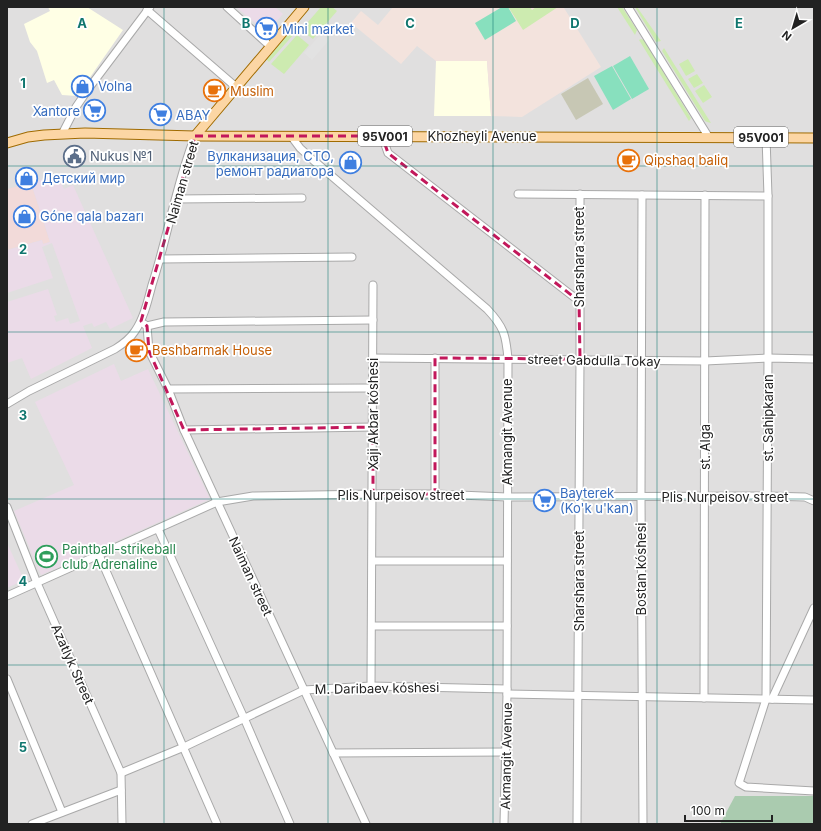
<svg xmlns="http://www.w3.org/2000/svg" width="821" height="831" viewBox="0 0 821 831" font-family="Inter,sans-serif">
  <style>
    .residential { fill: #e0dfdf }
    .commercial { fill: #f2dad9 }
    .industrial { fill: #ebdbe8 }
    .education { fill: #ffffe5 }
    .military { fill: #f3e3dd }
    .construction { fill: #c7c7b4 }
    .grass { fill: #cdebb0 }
    .cemetery { fill: #aacbaf }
    .pitch { fill: #88e0be }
    .parking { fill: #e2e2e2 }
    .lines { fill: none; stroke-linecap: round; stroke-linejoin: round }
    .minor-casing { stroke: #a9a9a9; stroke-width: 9 }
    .major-casing { stroke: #a06b00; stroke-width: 11 }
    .minor { stroke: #fff; stroke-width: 7 }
    .major { stroke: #fcd6a4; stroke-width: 9 }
    .marked { fill: none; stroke: #c2185b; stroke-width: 3; stroke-dasharray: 8 5; stroke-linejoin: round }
    .grid { fill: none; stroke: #0f766e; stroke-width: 1; stroke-opacity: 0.55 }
    .labels { text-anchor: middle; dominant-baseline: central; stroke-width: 3.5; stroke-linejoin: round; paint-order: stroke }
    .shield { fill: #fff; stroke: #646464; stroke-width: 1 }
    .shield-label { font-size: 12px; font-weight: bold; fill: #222 }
    .shop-label { font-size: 13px; fill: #366cbe; stroke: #fff; text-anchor: start }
    .food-label { font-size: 13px; fill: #c56008; stroke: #fff; text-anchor: start }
    .street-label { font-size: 13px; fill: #222; stroke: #fff }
    .service-label { font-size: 13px; fill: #4e5e75; stroke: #fff; text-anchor: start }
    .leisure-label { font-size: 13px; fill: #27864d; stroke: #fff; text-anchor: start }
    .grid-label { font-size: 13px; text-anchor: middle; font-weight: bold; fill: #0f766e; stroke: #fff; stroke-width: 3.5; stroke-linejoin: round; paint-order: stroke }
  </style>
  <rect width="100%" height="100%" fill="#f2efe9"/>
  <rect class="residential" x="7" y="7" width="807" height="817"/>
  <path class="commercial" d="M31,183L50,242L43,244L42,240L7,250V189Z"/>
  <g class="industrial">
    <path d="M236,7H275L283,14L265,34L260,30L261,28Z"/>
    <path d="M57,175L64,189L73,185L133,318L110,329L106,322L94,327L92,323L83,326L92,348L31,379L22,358L7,363V302L48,289L57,315L54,316L56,322L68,318L70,324L80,321L52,243L42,247L53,278L7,293V250L42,240L43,244L50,242L31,183Z"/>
    <path d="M114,364L121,381L148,369L210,499L41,575L14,511L74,485L35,402Z"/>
    <path d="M7,543L24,580L7,588Z"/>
  </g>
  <g class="education">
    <path d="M48,7H87L123,30L77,96L62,95L54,80L47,83L37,51L30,42L24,24L50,11Z"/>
    <path d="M436,61H487L491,116H434Z"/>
  </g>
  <path class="military" d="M393,7H566L564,8L601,67L522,117L491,116L487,61H436L417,46L401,64L351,23L361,11L378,25Z"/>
  <path class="construction" d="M588,78L603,104L576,120L561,94Z"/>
  <g class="grass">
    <path d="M321,7H332L337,11L313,39L301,30Z"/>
    <path d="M511,7H530L532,10L536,7H558L523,30L509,8Z"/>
    <path d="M617,7H622L637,30L635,35Z"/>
    <path d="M635,7H637L661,41L656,42Z"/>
    <path d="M290,31L295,33L269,62L266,59Z"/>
    <path d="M297,35L309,45L284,74L271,64Z"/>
    <path d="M641,39L644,40L691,118L689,121L639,40Z"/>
    <path d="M664,48L711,123L707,122L705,121L662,51Z"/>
    <path d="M688,59L695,71L686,76L679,64Z"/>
    <path d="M697,74L703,83L694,88L688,79Z"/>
    <path d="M704,85L712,97L703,103L695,91Z"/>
  </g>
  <path class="cemetery" d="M735,796H814V824H720Z"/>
  <g class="pitch">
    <path d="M502,7H508L516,21L485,40L475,23Z"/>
    <path d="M630,56L649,89L632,99L613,66Z"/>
    <path d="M612,66L631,99L613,110L594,76Z"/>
  </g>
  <path class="parking" d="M321,34L329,40L312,60L304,53Z"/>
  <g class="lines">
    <defs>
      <g id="minor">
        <path d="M227,7L271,47"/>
        <path d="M628,7L708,136"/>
        <path d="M147,10L236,87"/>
        <path d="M62,134L76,107L89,88L150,7"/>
        <path d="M291,136L300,148L313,160L487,309C504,327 506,335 508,359L507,694L504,824"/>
        <path d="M382,136L388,153L579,301"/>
        <path d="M766,137L768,196V358L766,699L739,783L746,787L814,791"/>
        <path d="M518,194L768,196"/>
        <path d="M642,195L641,497L643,824"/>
        <path d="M176,199L302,198"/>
        <path d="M161,259L352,257"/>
        <path d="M144,324L147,326L164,322L373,320"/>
        <path d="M147,326L149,351L168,389L184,430L366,824"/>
        <path d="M373,358L705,361L768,358L814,359"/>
        <path d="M168,389L373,388"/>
        <path d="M7,404L29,391L115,349C123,344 130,339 135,331C144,318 148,300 152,285C168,236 176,184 195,136"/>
        <path d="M184,430L373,427"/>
        <path d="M435,494V358"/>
        <path d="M7,507L37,583L121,773L122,824"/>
        <path d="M158,529L244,718L290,824"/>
        <path d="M99,555L217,824"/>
        <path d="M373,561H507"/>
        <path d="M7,596L217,502L253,496L373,494H435L507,497L767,496L805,497L814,501"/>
        <path d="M372,626H507"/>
        <path d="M7,679L62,812"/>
        <path d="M371,686L373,285"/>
        <path d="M507,694L814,700"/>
        <path d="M704,698L705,195"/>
        <path d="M772,699L814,608"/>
        <path d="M333,753L506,752"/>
        <path d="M121,773L184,747L304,690L371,686L507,689"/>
        <path d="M32,824L121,790"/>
        <path d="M577,824L580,359V194"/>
      </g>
      <g id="major">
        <path d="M195,136L304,7"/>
        <path d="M7,143L28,137L44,135L85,133L195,136L814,138"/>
      </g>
    </defs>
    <use href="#minor" class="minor-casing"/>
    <use href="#major" class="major-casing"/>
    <use href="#minor" class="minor"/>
    <use href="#major" class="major"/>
  </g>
  <path class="marked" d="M195,136H382L388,153L579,301L580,359L435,358V494H373V427L184,430L149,351L147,326L141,321Z"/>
  <path class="grid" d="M164,7V824M328,7V824M493,7V824M657,7V824M7,166H814M7,332H814M7,499H814M7,665H814"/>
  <defs>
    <symbol id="supermarket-ring" viewBox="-11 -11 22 22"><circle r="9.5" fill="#fff" stroke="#3f7fe0" stroke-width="1.5"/><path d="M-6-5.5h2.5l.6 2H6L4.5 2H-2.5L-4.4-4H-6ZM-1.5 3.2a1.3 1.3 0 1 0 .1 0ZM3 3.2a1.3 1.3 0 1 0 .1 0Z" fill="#3f7fe0"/></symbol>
    <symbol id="shop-ring" viewBox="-11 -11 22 22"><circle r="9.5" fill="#fff" stroke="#3f7fe0" stroke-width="1.5"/><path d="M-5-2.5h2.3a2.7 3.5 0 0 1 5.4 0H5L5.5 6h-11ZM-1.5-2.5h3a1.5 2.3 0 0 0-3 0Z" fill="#3f7fe0"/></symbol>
    <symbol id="cafe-ring" viewBox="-11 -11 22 22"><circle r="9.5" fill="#fff" stroke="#e8710a" stroke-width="1.5"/><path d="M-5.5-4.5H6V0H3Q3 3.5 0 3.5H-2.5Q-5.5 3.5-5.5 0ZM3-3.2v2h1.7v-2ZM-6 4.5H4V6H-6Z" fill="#e8710a"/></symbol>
    <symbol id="civic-ring" viewBox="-11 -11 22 22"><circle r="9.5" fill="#fff" stroke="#5c6f8a" stroke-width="1.5"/><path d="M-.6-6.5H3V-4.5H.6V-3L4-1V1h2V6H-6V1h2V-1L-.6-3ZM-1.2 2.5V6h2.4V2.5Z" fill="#5c6f8a"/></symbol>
    <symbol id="stadium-ring" viewBox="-11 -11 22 22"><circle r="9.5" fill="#fff" stroke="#2e9e5b" stroke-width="1.5"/><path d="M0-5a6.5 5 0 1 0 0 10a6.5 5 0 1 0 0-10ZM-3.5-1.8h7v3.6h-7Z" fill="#2e9e5b"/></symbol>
  </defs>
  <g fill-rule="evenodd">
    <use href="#supermarket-ring" x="254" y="16" width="25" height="25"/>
    <use href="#shop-ring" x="70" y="74" width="25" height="25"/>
    <use href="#cafe-ring" x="202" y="78" width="25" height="25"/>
    <use href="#supermarket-ring" x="82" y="98" width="25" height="25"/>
    <use href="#supermarket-ring" x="148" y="102" width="25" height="25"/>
    <use href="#civic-ring" x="62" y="144" width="25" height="25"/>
    <use href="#cafe-ring" x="616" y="148" width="25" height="25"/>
    <use href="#shop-ring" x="338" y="150" width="25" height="25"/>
    <use href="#shop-ring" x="14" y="166" width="25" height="25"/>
    <use href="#shop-ring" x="12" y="204" width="25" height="25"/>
    <use href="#cafe-ring" x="124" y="338" width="25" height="25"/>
    <use href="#supermarket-ring" x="532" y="488" width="25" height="25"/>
    <use href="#stadium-ring" x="34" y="544" width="25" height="25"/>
  </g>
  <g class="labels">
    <g class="shield">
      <rect x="358" y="126" width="54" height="20" rx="3"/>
      <rect x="734" y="127" width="54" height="20" rx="3"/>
    </g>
    <g class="shield-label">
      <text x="385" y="136">95V001</text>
      <text x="761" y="137">95V001</text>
    </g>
    <g class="shop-label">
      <text x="282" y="29">Mini market</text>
      <text x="98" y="86">Volna</text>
      <text x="80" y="111" text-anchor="end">Xantore</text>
      <text x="176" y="115">ABAY</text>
      <text x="334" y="156" text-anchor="end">Вулканизация, СТО,<tspan x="334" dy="15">ремонт радиатора</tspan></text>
      <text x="42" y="178">Детский мир</text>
      <text x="40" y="216">Góne qala bazarı</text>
      <text x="560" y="493">Bayterek<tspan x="560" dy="15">(Ko'k u'kan)</tspan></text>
    </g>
    <g class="food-label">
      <text x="230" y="91">Muslim</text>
      <text x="644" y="160">Qipshaq baliq</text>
      <text x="152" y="350">Beshbarmak House</text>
    </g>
    <g class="street-label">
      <text x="482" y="136">Khozheyli Avenue</text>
      <text transform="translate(182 182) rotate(-74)">Naiman street</text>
      <text transform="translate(579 257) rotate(-90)">Sharshara street</text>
      <text transform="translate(594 360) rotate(1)">street Gabdulla Tokay</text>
      <text transform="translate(373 414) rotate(-90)">Xaji Akbar kóshesi</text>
      <text transform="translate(768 418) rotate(-90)">st. Sahipkaran</text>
      <text transform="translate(507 432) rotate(-90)">Akmangit Avenue</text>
      <text transform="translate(705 447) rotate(-90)">st. Alga</text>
      <text x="401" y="495">Plis Nurpeisov street</text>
      <text x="725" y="497">Plis Nurpeisov street</text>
      <text transform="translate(641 569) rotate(-90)">Bostan kóshesi</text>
      <text transform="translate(251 576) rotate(65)">Naiman street</text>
      <text transform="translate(579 581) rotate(-90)">Sharshara street</text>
      <text transform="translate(73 664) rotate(66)">Azatlyk Street</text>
      <text transform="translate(377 688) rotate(-1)">M. Daribaev kóshesi</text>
      <text transform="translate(506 756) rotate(-89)">Akmangit Avenue</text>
    </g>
    <g class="service-label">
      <text x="90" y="156">Nukus №1</text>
    </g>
    <g class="leisure-label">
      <text x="62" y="549">Paintball-strikeball<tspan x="62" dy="15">club Adrenaline</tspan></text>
    </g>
  </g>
  <g class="grid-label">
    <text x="82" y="28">A</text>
    <text x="246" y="28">B</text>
    <text x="410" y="28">C</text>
    <text x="575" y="28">D</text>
    <text x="739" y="28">E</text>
    <text x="23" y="88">1</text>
    <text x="23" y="254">2</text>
    <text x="23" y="420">3</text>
    <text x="23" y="586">4</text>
    <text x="23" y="752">5</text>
  </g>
  <rect width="821" height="831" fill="none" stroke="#222222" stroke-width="16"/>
  <g transform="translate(793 28) rotate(218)" stroke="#ffffff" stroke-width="3" paint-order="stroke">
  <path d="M0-3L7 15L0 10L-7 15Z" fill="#222222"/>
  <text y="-6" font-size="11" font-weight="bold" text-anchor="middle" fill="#222222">N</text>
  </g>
  <path d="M685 815v6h87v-6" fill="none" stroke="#222222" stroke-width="2"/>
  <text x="691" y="815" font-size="12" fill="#222222" stroke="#ffffff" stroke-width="3" paint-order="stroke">100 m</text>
</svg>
